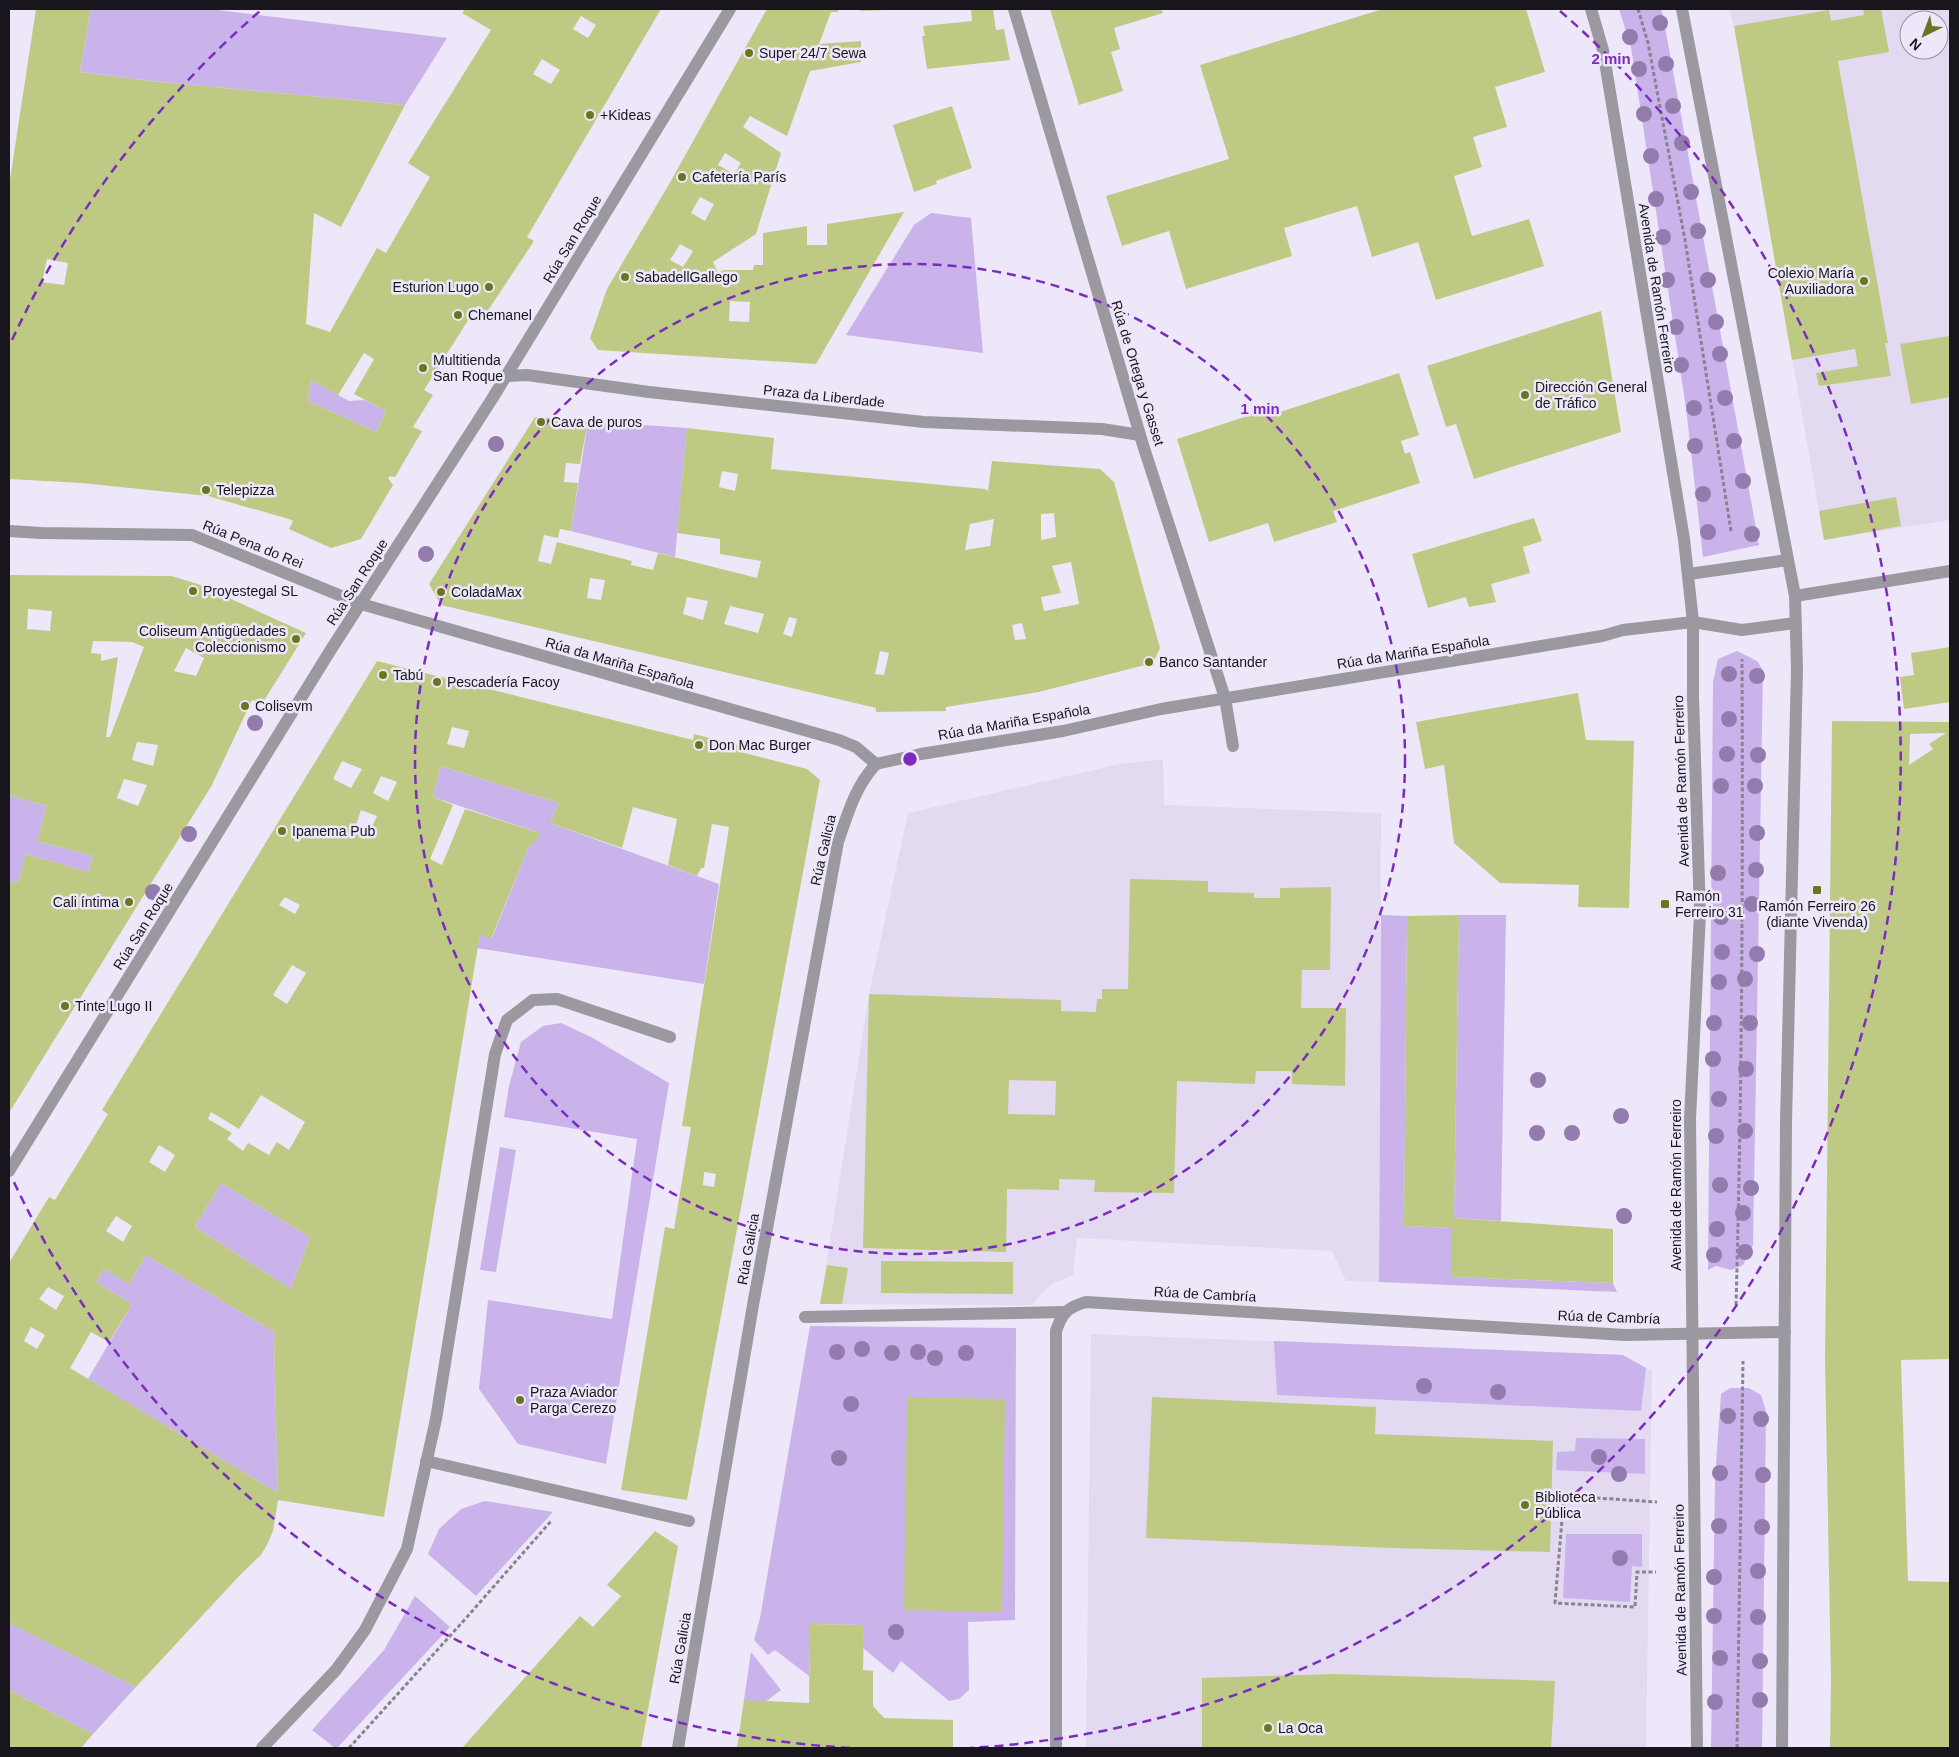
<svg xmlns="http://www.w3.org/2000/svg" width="1959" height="1757" viewBox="0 0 1959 1757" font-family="Helvetica,sans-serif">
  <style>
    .built { fill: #e3daf2; fill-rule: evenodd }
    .green { fill: #c9b3ea }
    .building { fill: #beca84; fill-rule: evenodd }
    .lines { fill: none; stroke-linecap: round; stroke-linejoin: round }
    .path { stroke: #88838f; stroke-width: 3; stroke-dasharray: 4 2.5; stroke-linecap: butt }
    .minor { stroke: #9b989f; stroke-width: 12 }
    .tree { fill: #937cad }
    .ring { fill: none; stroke: #7b2cbf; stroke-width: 2.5; stroke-dasharray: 9 6 }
    .poi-dot { fill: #6a751f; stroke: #eee7f9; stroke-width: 2 }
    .labels { text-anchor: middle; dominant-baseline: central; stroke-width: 5; stroke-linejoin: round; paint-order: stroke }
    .poi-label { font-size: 14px; fill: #18161c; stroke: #eee7f9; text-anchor: start }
    .street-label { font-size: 14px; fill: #18161c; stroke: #eee7f9 }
    .centre { fill: #7b2cbf; stroke: #eee7f9; stroke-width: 2.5 }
    .ring-label { font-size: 15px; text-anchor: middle; font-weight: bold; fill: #7b2cbf; stroke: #eee7f9; stroke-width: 5; stroke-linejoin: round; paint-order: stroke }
  </style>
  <rect width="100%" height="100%" fill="#eee7f9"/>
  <g class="built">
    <path d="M1729,9H1950V520L1824,540L1734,26ZM1909,20H1939V50H1909Z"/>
    <path d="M1163,759L1164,805L1381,813L1379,1282L1346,1281L1332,1251L1077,1238L1073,1275L1052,1284L1043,1292L1032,1305L820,1304L869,994L908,813L1120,764Z"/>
    <path d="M1091,1334L1623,1355L1652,1371L1646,1748H1086Z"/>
  </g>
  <g class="green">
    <path d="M91,9H209L447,38L405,105L150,81L80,72Z"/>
    <path d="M1619,9H1661L1663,16L1759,545L1703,557L1686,408L1631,47Z"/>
    <path d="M931,213L971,218L983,353L846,335L914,225Z"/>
    <path d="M311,380L349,401L365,400L386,411L376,432L308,401Z"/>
    <path d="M588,421L687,428L675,557L571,531Z"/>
    <path d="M1737,651L1757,661L1763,670L1753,1245L1743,1265L1731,1270L1716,1266L1708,1270L1713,682L1718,659Z"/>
    <path d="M441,766L559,803L550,823L719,884L704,984L477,948L480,934L492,938L529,846L540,833L433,797Z"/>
    <path d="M9,795L47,806L37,841L93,856L88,872L26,854L18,883L9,881Z"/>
    <path d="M1381,915L1407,916L1404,1226L1451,1228V1277L1613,1283L1617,1292L1379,1282Z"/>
    <path d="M1459,915H1506L1501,1221L1454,1218Z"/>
    <path d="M561,1023L591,1037L669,1083L606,1464L518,1444L479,1389L488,1300L612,1319L637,1139L504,1117L509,1086L521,1042L543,1026Z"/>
    <path d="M500,1147L516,1150L496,1272L480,1270Z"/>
    <path d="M221,1183L310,1237L291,1289L195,1227Z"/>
    <path d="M146,1255L276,1333L274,1339L278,1493L88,1379L132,1304L96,1282L104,1269L129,1284Z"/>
    <path d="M810,1326L1016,1328L1015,1620L968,1622L969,1690L959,1699L949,1701L901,1661L893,1673L863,1648L864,1625L811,1624L809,1676L775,1650L768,1655L754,1640L760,1618Z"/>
    <path d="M1274,1341L1623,1355L1646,1368L1641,1411L1277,1395Z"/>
    <path d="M1730,1388H1749L1761,1395L1766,1411L1762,1748H1711L1715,1479L1721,1394Z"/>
    <path d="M1576,1438L1645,1439V1474L1556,1470L1557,1452L1575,1451Z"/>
    <path d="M485,1501L553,1512L476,1596L428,1554L439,1529L461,1509Z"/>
    <path d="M1566,1534H1642V1567L1632,1566L1630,1602L1563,1598Z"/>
    <path d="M415,1596L450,1627L337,1748H335L312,1730L384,1650Z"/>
    <path d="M9,1623L136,1687L93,1734L9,1690Z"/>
    <path d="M751,1652L781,1690L765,1702L744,1700Z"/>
  </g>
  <g class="building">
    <path d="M36,9H91L80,72L150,81L405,105L341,227L314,213L306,324L330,332L377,248L386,253L430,177L408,163L491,30L462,13L465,9H661L527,237L534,241L487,312L477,306L424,390L433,395L413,427L422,431L395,477L390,476L388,478L393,485L361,539L331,548L289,529L293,521L289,519L208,496L81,483L9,479V186ZM581,16L596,25L588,38L573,29ZM542,59L560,70L551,84L533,74ZM47,259L68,263L64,285L42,282ZM364,353L374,359L354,394L386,411L376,432L308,401L311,380L338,395Z"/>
    <path d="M767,9H838V12H831L819,44L861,41V62L810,71L787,136L750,116L743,127L781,153L756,234L713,262L718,273L724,270H753L754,265H763V233L807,226V245H827V224L904,212L816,364L598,350L590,338L607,289L668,186ZM725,153L741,163L734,174L718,165ZM700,197L714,204L705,221L691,213ZM680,244L693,251L683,267L670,260ZM730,301L750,302L749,322L729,321Z"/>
    <path d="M860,9H888V10L860,11Z"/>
    <path d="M971,9H993L996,30L1004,29L1010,60L927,69L922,36H925L923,26L972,21Z"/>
    <path d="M1050,9H1161L1163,13L1114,28L1120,49L1111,52L1123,91L1079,105Z"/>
    <path d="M1383,9H1526L1545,72L1495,87L1507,127L1473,137L1482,167L1454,176L1472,236L1529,219L1544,266L1436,300L1418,242L1372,257L1357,206L1284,228L1292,256L1186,289L1169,231L1122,246L1106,196L1229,159L1200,65Z"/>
    <path d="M1863,9H1881L1889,52L1838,61L1888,343H1885L1891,376L1819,386L1816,373L1858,366L1855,349L1792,360L1734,26L1829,10L1831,21L1864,15Z"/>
    <path d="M952,106L972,168L936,181L937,184L914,192L893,125Z"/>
    <path d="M1601,311L1621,432L1474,479L1456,424L1446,427L1427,366Z"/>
    <path d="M1950,336V397L1911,404L1900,344Z"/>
    <path d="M1399,373L1419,435L1401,441L1405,454L1410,452L1420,483L1333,511L1337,522L1274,542L1268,523L1209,542L1177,439L1269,409L1271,415Z"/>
    <path d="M535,417L588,421L580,464L566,463L564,482L578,483L571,531L560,529L558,538L544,535L538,561L551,564L557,542L632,561L631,565L653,570L658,553L757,578L761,561L720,554V539L677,533L687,428L774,438L771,469L985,489L988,491L992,461L1100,469L1114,482L1160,648L1153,663L1039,692L946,707V711L876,712V708L441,605L429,584ZM722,471L738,474L735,491L719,487ZM1054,513L1056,537L1041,540V514ZM994,519L990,546L965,550L970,524ZM1071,562L1079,604L1044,611L1041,597L1061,593L1052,566ZM590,578L605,580L601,600L587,598ZM687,597L708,601L703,620L683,614ZM730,606L764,614L758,633L724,624ZM789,617L797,619L792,637L783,634ZM1022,623L1026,639L1015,640L1012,625ZM880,651L889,653L884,675L875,674Z"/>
    <path d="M1896,497L1901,526L1824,540L1819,511Z"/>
    <path d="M1534,518L1542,541L1523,547L1530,573L1491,584L1496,602L1469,607L1466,597L1428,608L1412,554Z"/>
    <path d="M9,575L171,576L198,584L306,633L262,704L252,700L212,785L9,1113V881L18,883L26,854L88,872L93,856L37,841L47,806L9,795ZM28,609L52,611L50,631L27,629ZM93,641L132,642L144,647L110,737H106L118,657L101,661V654L91,653ZM186,648L204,658L196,676L174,671ZM137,742L158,745L153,766L132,760ZM124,779L147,785L138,806L117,798Z"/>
    <path d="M1950,647V702L1904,709L1900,677L1914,675L1911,653Z"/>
    <path d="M377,661L693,740L694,734L741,746V752L807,769L820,780L687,1500L621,1490L665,1227L674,1229L691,1127L682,1126L729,827L712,824L704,868H701L697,876L668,865L677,819L633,807L622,848L550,823L559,803L441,766L433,797L453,805L430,859L442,865L465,809L540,833L538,839L529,846L491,939L480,934L384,1517L278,1500L273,1531L268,1543L261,1555L241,1574L136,1687L9,1623V1263L49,1197L55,1200L108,1114L102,1110ZM452,727L469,731L464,748L447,744ZM342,761L362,769L351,788L333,779ZM381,776L397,782L388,801L373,793ZM361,810L377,816L370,831L356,825ZM285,897L300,905L295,914L279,905ZM292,965L306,973L287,1004L273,995ZM261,1095L305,1122L289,1150L277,1142L269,1155L248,1143L243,1151L227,1139L232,1133L208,1119L211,1112L239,1129ZM159,1145L175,1155L165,1172L149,1162ZM704,1172L716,1174L714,1187L703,1185ZM221,1183L310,1237L291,1289L195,1227ZM116,1216L132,1226L123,1242L106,1231ZM146,1255L276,1333L274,1339L278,1493L70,1368L91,1332L109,1342L132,1304L96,1282L104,1269L129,1284ZM48,1287L64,1296L56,1310L39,1299ZM31,1327L45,1335L37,1349L24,1341Z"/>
    <path d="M1578,693L1586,740L1634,741L1629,908L1578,907L1579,885L1500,883L1454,843L1444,765L1425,769L1416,722Z"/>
    <path d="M1832,721L1950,722V1359L1901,1360L1908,1581L1950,1582V1748H1830L1831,1680L1825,1360ZM1946,733L1929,744L1933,749L1909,765L1910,734Z"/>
    <path d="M1130,879L1208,881V892L1254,893V898H1280V888L1331,887L1330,970H1302L1301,1008H1346L1345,1086L1292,1084V1071H1256L1255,1084L1177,1081L1174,1193L1094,1192L1095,1180L1059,1179V1190L1007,1189L1006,1252L863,1248L869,994L1061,1000V1011L1096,1012L1097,999H1102V989H1128ZM1009,1080L1056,1081L1055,1115L1008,1114Z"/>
    <path d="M1459,915L1454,1218L1613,1229V1283L1451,1277V1228L1404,1226L1407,916Z"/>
    <path d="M881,1261L1013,1262V1294L881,1293Z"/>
    <path d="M827,1265L848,1268L842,1304H820Z"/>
    <path d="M907,1397L1005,1399L1002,1612L904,1610Z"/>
    <path d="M1152,1397L1376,1407L1375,1434L1553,1441L1550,1552L1392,1548L1146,1538Z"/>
    <path d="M655,1531L678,1546L641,1748H462L580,1616L593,1627L621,1596L607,1585Z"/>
    <path d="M810,1624L864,1625L863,1670L873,1671V1706L884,1718L953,1720V1748H737L744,1700L809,1703Z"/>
    <path d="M1333,1674L1555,1681L1551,1748H1202V1678Z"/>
    <path d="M9,1690L93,1734L81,1748H9Z"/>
  </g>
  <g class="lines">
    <g class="path">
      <path d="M1638,9L1648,43L1685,240L1731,531"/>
      <path d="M1736,1305C1742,1089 1743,874 1742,659"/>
      <path d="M1551,1495L1657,1502"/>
      <path d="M1564,1496L1555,1603L1635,1607L1637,1572H1656"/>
      <path d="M349,1748L467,1617L552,1520"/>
      <path d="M1737,1748L1743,1361"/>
    </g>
    <g class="minor">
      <path d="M1014,9L1143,445L1225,698L1233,746"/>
      <path d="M1591,9L1603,50L1684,539L1693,622V697L1700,913L1690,1119L1697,1748"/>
      <path d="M1682,9L1795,596L1797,669L1786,1122L1782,1748"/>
      <path d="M506,376L527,375L649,392L924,422L1102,429L1140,435"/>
      <path d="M9,531L41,533L192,535L361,604L839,740L856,747L876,764"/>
      <path d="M1689,574L1788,560"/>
      <path d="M1795,596L1950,571"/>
      <path d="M876,764L921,754L1063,731L1161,709L1602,636L1623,630L1693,622L1742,630L1795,623"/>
      <path d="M9,1171L330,651L492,399L730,9"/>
      <path d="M805,1317L1065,1312"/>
      <path d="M426,1461L689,1521"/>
      <path d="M262,1748L336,1670L365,1630L407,1549L436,1419L495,1054L507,1020L533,1000L557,999L670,1037"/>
      <path d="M678,1748L753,1305L838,842C848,813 855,787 876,764"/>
      <path d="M1056,1748V1331C1062,1313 1068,1307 1086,1302L1625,1335L1785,1332"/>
    </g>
  </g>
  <g class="tree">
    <circle cx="1660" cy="23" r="8"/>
    <circle cx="1630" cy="37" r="8"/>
    <circle cx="1666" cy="64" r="8"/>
    <circle cx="1639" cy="69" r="8"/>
    <circle cx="1673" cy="106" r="8"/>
    <circle cx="1644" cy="114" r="8"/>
    <circle cx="1682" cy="143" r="8"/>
    <circle cx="1651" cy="156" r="8"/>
    <circle cx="1691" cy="192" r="8"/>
    <circle cx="1656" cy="199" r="8"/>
    <circle cx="1698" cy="231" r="8"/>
    <circle cx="1663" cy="237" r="8"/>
    <circle cx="1667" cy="280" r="8"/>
    <circle cx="1708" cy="280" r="8"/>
    <circle cx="1716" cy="322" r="8"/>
    <circle cx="1676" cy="327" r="8"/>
    <circle cx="1720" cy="354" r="8"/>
    <circle cx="1681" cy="365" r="8"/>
    <circle cx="1725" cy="398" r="8"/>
    <circle cx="1694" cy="408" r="8"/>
    <circle cx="1734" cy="441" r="8"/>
    <circle cx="496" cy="444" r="8"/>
    <circle cx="1695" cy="446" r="8"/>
    <circle cx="1743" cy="481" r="8"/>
    <circle cx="1703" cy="494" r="8"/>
    <circle cx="1708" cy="532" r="8"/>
    <circle cx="1752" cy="534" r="8"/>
    <circle cx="426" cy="554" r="8"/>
    <circle cx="1729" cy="674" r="8"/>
    <circle cx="1757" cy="676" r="8"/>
    <circle cx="1729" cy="719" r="8"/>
    <circle cx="255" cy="723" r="8"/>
    <circle cx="1727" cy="754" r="8"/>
    <circle cx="1758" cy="755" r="8"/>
    <circle cx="1721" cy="786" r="8"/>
    <circle cx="1755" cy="786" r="8"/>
    <circle cx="1757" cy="833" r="8"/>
    <circle cx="189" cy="834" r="8"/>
    <circle cx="1756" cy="870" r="8"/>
    <circle cx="1718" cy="873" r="8"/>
    <circle cx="153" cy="892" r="8"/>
    <circle cx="1752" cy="904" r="8"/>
    <circle cx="1721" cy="917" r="8"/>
    <circle cx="1722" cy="952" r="8"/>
    <circle cx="1757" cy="954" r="8"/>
    <circle cx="1745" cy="979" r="8"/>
    <circle cx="1719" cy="982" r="8"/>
    <circle cx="1714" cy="1023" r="8"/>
    <circle cx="1750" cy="1023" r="8"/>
    <circle cx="1713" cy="1059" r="8"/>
    <circle cx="1746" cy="1069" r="8"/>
    <circle cx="1538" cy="1080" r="8"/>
    <circle cx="1719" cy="1099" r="8"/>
    <circle cx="1621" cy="1116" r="8"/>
    <circle cx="1745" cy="1131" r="8"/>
    <circle cx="1537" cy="1133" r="8"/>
    <circle cx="1572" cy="1133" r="8"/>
    <circle cx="1716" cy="1136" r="8"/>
    <circle cx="1720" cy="1185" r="8"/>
    <circle cx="1751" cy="1188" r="8"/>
    <circle cx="1743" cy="1213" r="8"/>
    <circle cx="1624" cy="1216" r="8"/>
    <circle cx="1717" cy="1229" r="8"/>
    <circle cx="1745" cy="1252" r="8"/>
    <circle cx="1714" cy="1255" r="8"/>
    <circle cx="862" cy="1349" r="8"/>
    <circle cx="837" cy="1352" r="8"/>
    <circle cx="918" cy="1352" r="8"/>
    <circle cx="892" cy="1353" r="8"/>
    <circle cx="966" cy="1353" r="8"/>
    <circle cx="935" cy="1358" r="8"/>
    <circle cx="1424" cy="1386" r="8"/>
    <circle cx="1498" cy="1392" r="8"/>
    <circle cx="851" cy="1404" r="8"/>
    <circle cx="1728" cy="1416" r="8"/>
    <circle cx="1761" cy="1419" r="8"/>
    <circle cx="1599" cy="1457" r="8"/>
    <circle cx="839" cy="1458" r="8"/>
    <circle cx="1720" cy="1473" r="8"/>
    <circle cx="1619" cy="1474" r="8"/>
    <circle cx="1763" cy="1475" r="8"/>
    <circle cx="1719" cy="1526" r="8"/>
    <circle cx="1762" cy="1527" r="8"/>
    <circle cx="1620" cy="1558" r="8"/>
    <circle cx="1758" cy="1571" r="8"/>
    <circle cx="1714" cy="1577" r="8"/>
    <circle cx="1714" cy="1616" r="8"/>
    <circle cx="1758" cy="1617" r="8"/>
    <circle cx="896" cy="1632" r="8"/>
    <circle cx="1720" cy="1658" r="8"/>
    <circle cx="1760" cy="1661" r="8"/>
    <circle cx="1760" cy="1700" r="8"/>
    <circle cx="1715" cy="1702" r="8"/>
  </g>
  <g class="ring">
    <circle cx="910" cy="759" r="495"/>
    <path d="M850 1748A991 991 0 0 1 12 1178M12 340A991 991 0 0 1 260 11M1560 11A991 991 0 0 1 970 1748"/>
  </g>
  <g class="poi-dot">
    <circle cx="749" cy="53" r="5"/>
    <circle cx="590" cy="115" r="5"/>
    <circle cx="682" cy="177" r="5"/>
    <circle cx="625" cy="277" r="5"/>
    <circle cx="1864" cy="281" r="5"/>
    <circle cx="489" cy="287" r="5"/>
    <circle cx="458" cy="315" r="5"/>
    <circle cx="423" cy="368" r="5"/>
    <circle cx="1525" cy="395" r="5"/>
    <circle cx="541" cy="422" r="5"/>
    <circle cx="206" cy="490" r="5"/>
    <circle cx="193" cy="591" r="5"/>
    <circle cx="441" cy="592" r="5"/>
    <circle cx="296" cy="639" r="5"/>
    <circle cx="1149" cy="662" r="5"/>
    <circle cx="383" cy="675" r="5"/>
    <circle cx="437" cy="682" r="5"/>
    <circle cx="245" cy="706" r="5"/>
    <circle cx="699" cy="745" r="5"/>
    <circle cx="282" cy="831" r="5"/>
    <rect x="1812" y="885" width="10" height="10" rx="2.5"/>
    <circle cx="129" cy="902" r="5"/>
    <rect x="1660" y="899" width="10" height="10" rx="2.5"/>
    <circle cx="65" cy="1006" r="5"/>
    <circle cx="520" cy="1400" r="5"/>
    <circle cx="1525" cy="1505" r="5"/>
    <circle cx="1268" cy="1728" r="5"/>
  </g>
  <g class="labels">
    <g class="poi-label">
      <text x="759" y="53">Super 24/7 Sewa</text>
      <text x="600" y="115">+Kideas</text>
      <text x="692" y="177">Cafetería París</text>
      <text x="1854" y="273" text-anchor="end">Colexio María<tspan x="1854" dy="16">Auxiliadora</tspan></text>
      <text x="635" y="277">SabadellGallego</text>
      <text x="479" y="287" text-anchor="end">Esturion Lugo</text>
      <text x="468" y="315">Chemanel</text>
      <text x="433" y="360">Multitienda<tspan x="433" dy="16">San Roque</tspan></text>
      <text x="1535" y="387">Dirección General<tspan x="1535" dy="16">de Tráfico</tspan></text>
      <text x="551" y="422">Cava de puros</text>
      <text x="216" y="490">Telepizza</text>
      <text x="203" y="591">Proyestegal SL</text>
      <text x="451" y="592">ColadaMax</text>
      <text x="286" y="631" text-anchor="end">Coliseum Antigüedades<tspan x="286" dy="16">Coleccionismo</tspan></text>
      <text x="1159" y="662">Banco Santander</text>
      <text x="393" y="675">Tabú</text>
      <text x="447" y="682">Pescadería Facoy</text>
      <text x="255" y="706">Colisevm</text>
      <text x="709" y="745">Don Mac Burger</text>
      <text x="292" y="831">Ipanema Pub</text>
      <text x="1675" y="896">Ramón<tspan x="1675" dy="16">Ferreiro 31</tspan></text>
      <text x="119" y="902" text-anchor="end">Cali íntima</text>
      <text x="1817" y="906" text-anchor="middle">Ramón Ferreiro 26<tspan x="1817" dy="16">(diante Vivenda)</tspan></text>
      <text x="75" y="1006">Tinte Lugo II</text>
      <text x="530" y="1392">Praza Aviador<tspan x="530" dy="16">Parga Cerezo</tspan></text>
      <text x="1535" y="1497">Biblioteca<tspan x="1535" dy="16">Pública</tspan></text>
      <text x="1278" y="1728">La Oca</text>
    </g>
    <g class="street-label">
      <text transform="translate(572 239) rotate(-59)">Rúa San Roque</text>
      <text transform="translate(1657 288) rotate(81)">Avenida de Ramón Ferreiro</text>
      <text transform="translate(1138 373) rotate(73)">Rúa de Ortega y Gasset</text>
      <text transform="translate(824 396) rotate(6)">Praza da Liberdade</text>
      <text transform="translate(253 544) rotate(22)">Rúa Pena do Rei</text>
      <text transform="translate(357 582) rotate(-57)">Rúa San Roque</text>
      <text transform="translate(1413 652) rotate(-9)">Rúa da Mariña Española</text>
      <text transform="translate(620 663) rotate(16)">Rúa da Mariña Española</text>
      <text transform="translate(1014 722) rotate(-10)">Rúa da Mariña Española</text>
      <text transform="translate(1681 781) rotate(-92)">Avenida de Ramón Ferreiro</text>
      <text transform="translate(823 850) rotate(-77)">Rúa Galicia</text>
      <text transform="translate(143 926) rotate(-58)">Rúa San Roque</text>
      <text transform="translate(1676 1185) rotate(-90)">Avenida de Ramón Ferreiro</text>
      <text transform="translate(748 1249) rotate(-80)">Rúa Galicia</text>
      <text transform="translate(1205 1294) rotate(3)">Rúa de Cambría</text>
      <text transform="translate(1609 1317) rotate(2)">Rúa de Cambría</text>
      <text transform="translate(1680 1590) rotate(-91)">Avenida de Ramón Ferreiro</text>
      <text transform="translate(680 1648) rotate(-80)">Rúa Galicia</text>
    </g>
  </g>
  <circle cx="910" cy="759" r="8" class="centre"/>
  <g class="ring-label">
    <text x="1611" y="64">2 min</text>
    <text x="1260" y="414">1 min</text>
  </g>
  <rect width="1959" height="1757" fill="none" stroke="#18161c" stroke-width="20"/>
  <g transform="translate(1924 35) rotate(222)"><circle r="24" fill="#eee7f9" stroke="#9893a1"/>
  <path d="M0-4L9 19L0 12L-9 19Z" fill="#6a751f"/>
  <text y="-8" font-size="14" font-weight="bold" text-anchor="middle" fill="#18161c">N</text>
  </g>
</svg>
